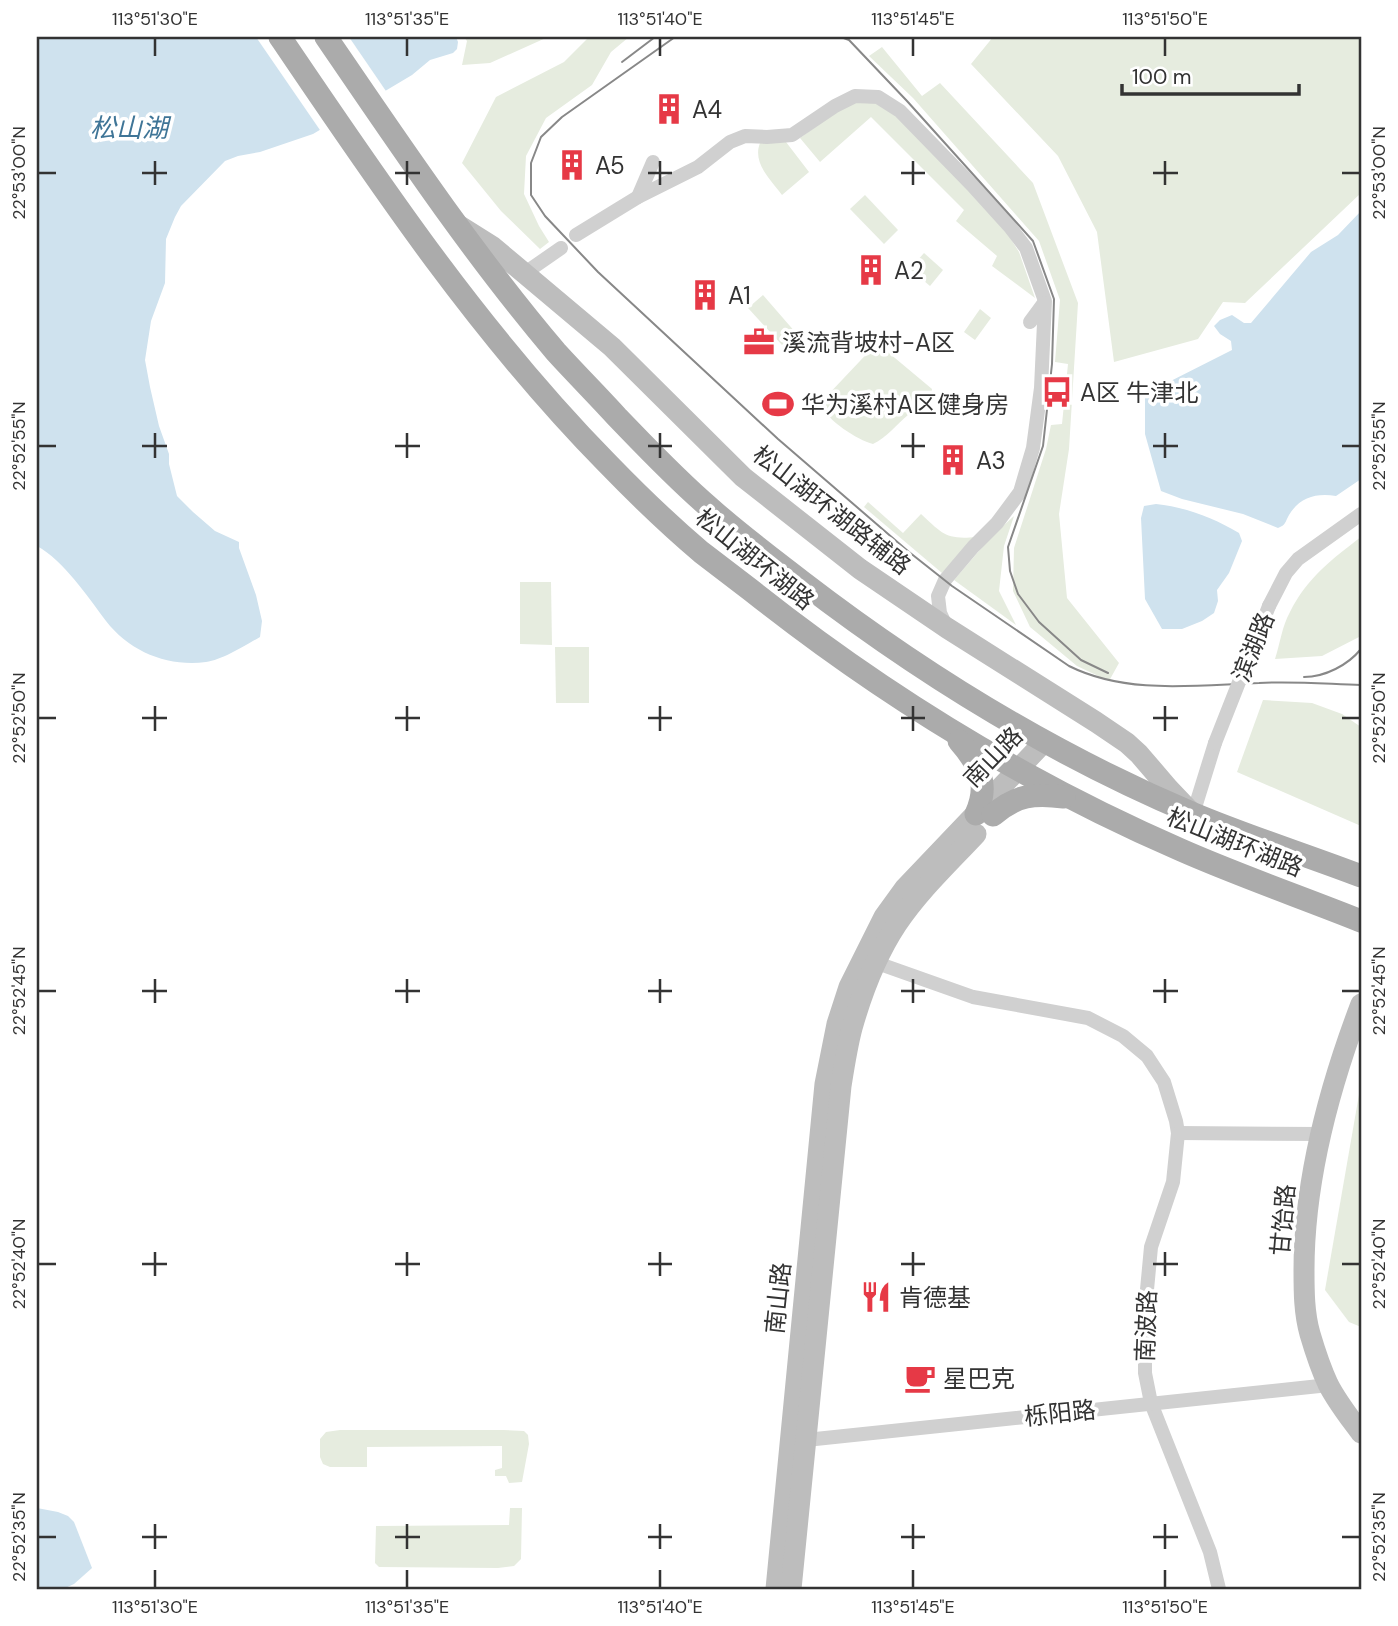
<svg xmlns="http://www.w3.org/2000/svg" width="1398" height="1626" viewBox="0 0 1398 1626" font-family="'DM Sans','Noto Sans SC',sans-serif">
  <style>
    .green { fill: #e6ecdf }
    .water { fill: #cfe2ee }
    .pier { fill: #fff }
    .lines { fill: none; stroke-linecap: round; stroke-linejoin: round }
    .street { stroke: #d0d0d0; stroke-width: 14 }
    .secondary { stroke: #bdbdbd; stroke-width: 21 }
    .primary { stroke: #ababab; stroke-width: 23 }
    .tram { stroke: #888; stroke-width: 2 }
    .street-bridge { stroke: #d0d0d0; stroke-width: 14 }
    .ticks { fill: none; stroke: #333; stroke-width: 2.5 }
    .labels { text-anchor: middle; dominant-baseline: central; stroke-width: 7; stroke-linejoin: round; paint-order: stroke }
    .poi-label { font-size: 24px; fill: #333; stroke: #fff; text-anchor: start }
    .street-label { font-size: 24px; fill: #333; stroke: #fff }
    .water-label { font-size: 26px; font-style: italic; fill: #3f7597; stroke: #fff }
    .neatline { fill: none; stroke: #333; stroke-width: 2.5 }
    .ticks-label { font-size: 18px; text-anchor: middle; fill: #333 }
  </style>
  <rect width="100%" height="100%" fill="#fff"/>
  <g class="green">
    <path d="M464,37H548L490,63L462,65L467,41Z"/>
    <path d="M589,37H629L611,52L592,85L546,118L526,156L524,194L539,226L549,242L540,249L501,211L462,163L496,97L564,62Z"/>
    <path d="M993,37H1361V193L1245,303L1223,302L1198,339L1114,362L1097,232L1058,156L971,64Z"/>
    <path d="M882,47L922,96L940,83L1033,183L1078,303L1069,449L1059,514L1067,598L1119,663L1109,681L1077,666L1030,627L1013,591L1014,548L1046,449L1051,425L1062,424L1068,364L1055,362L1060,300L1039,241L913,98L869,56Z"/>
    <path d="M857,102H877L898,115L1004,228L1019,252L1035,298L992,266L997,256L956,221L964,210L871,117L820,162L800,138L837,111Z"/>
    <path d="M786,142L809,172L782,195C771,180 752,163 760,143Z"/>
    <path d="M865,195L898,230L884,244L850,209Z"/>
    <path d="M924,253L943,270L930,286L910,269Z"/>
    <path d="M763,295L796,333L782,345L748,308Z"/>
    <path d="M980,309L991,318L975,340L964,332Z"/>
    <path d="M877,343L932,389L931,398C924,405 915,408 908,415C896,425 887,437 873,444C857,440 827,420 821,405L825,398Z"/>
    <path d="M868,502L903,533L921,514C942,533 945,540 976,537L942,573L864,507Z"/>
    <path d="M1014,516L1004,546L999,591L1016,625L954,580L991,537Z"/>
    <path d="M1361,537V636L1322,656L1275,659C1280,644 1282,626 1290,612C1307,578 1332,559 1361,537Z"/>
    <path d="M520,582H551L552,645L520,644Z"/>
    <path d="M555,647H589V703H556Z"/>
    <path d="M1263,700L1312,703L1342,714L1361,727V826L1237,772Z"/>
    <path d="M1361,1083V1327L1349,1322L1325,1290Z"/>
    <path d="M340,1430H503L524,1431L528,1435L529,1444L522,1482L509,1483L506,1476H495V1470L502,1468V1446L367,1447V1467H330L323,1464L320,1457V1439L326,1432Z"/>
    <path d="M510,1508H522L521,1559L514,1566L498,1568L379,1567L375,1563L376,1526L509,1525Z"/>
  </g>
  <g class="water">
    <path d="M37,37H456L458,42L457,49L453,53L430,60L412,75L313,134L260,152L238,156L225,161L181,206L175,217L166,239L165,283L151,321L145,360L150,387L159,426L169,454V464L177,496L193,512L215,531L239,542V548L256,595L262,621L260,637C246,645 222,660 206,662C168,667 130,652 106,621C87,596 64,561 37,546Z"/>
    <path d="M1361,211V479L1336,496C1316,493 1300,497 1289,515C1285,522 1286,525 1278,528L1243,514L1182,499L1161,491L1145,434V394L1232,350L1231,341L1220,334L1214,326L1220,320L1232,315L1244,323H1251L1311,252L1338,235Z"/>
    <path d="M1156,504C1185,507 1214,518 1239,533L1242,541L1229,573L1217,590L1218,601L1214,613L1202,621L1182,629H1162L1145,599L1141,518L1144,506Z"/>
    <path d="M37,1508L58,1512L68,1516L74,1522L92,1568L74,1584L63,1589H37Z"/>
  </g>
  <path class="pier" d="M256,37H349L388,94L322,133Z"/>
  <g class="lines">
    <g class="street">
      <path d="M638,197L653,162"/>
      <path d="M576,235L638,197L698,167L730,142L745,136L767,137L792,135L835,106L855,96L878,97L900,111L972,185L1010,227L1026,248L1045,301L1041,388L1033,448L1020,492L997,523L973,547L945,580L938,596L940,613L946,626"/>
      <path d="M525,273L561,248"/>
      <path d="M1030,322L1044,303"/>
      <path d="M1269,606L1286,573L1298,559L1361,514"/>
      <path d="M1193,814L1215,743"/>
      <path d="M877,963L973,997L1088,1018L1123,1036L1147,1056L1164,1082L1176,1121L1178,1133L1173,1182L1151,1247L1145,1311V1373L1151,1403L1210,1552L1219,1589"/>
      <path d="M1178,1133L1322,1134"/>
      <path d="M798,1439L806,1440L1329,1385"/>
    </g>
    <g class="secondary">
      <path d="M458,225L493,247L612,347L743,477L860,569L947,628L1096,722L1127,743L1139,754L1169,789L1189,810"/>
      <path d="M1361,1004C1329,1088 1304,1179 1304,1270C1304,1291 1304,1313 1310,1334C1315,1351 1321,1369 1328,1384C1337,1402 1350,1418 1361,1433"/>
      <path d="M776,1589L825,1084L837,1024L849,987L884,917L905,888L1045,741"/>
      <path d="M791,1589L841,1086C844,1067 847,1047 852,1028C862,993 877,954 897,924C919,891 949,863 976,834"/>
    </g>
    <g class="primary">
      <path d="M280,37C380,185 481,335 607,463C637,494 668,524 701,552C718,565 735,578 752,591C883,695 1027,783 1181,850C1240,876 1301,897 1361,921"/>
      <path d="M326,37C399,144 472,253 556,352C576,374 597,395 617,417C647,448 677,480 710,508C739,534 770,557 801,581C922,674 1054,755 1194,814C1249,837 1306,855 1361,876"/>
      <path d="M959,741C979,764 990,784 976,814"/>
      <path d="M993,815C1016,795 1034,793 1064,797"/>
    </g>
    <g class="tram">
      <path d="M675,37L562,117L541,137L531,163V195L545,216L598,272L778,439L909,552L952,586L1069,666C1127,695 1196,685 1259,683C1293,681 1327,684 1361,685"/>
      <path d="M841,37L849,40L907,101L1033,241L1054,299L1052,364L1043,446L1008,547L1010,571L1018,594L1039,622L1081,660L1108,673"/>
      <path d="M622,62L655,37"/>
      <path d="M1304,677C1325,677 1348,665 1361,649"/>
    </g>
    <path class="street-bridge" d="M1215,743L1269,606"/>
  </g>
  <path class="ticks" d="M155,38V56M407,38V56M660,38V56M913,38V56M1165,38V56M155,161V185M407,161V185M660,161V185M913,161V185M1165,161V185M38,173H56M142,173H167M395,173H420M648,173H672M901,173H925M1153,173H1178M1342,173H1360M155,433V458M407,433V458M660,433V458M913,433V458M1165,433V458M38,446H56M142,446H167M395,446H420M648,446H672M901,446H925M1153,446H1178M1342,446H1360M155,706V731M407,706V731M660,706V731M913,706V731M1165,706V731M38,718H56M142,718H167M395,718H420M648,718H672M901,718H925M1153,718H1178M1342,718H1360M155,979V1003M407,979V1003M660,979V1003M913,979V1003M1165,979V1003M38,991H56M142,991H167M395,991H420M648,991H672M901,991H925M1153,991H1178M1342,991H1360M155,1252V1276M407,1252V1276M660,1252V1276M913,1252V1276M1165,1252V1276M38,1264H56M142,1264H167M395,1264H420M648,1264H672M901,1264H925M1153,1264H1178M1342,1264H1360M155,1524V1549M407,1524V1549M660,1524V1549M913,1524V1549M1165,1524V1549M38,1537H56M142,1537H167M395,1537H420M648,1537H672M901,1537H925M1153,1537H1178M1342,1537H1360M155,1570V1588M407,1570V1588M660,1570V1588M913,1570V1588M1165,1570V1588"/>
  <defs>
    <symbol id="building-bare" viewBox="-9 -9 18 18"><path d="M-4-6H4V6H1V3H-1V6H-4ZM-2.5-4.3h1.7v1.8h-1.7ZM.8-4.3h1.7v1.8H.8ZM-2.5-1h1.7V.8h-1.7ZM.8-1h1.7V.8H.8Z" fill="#e63946" stroke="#fff" stroke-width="2.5" paint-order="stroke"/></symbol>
    <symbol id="office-bare" viewBox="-9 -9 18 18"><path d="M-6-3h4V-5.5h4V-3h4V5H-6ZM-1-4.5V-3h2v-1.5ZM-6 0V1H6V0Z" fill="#e63946" stroke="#fff" stroke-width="2.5" paint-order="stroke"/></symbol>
    <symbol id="bus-bare" viewBox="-9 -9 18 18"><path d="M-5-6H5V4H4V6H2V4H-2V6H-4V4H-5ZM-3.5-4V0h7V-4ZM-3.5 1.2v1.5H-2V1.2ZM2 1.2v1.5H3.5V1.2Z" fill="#e63946" stroke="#fff" stroke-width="2.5" paint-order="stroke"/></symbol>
    <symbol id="stadium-bare" viewBox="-9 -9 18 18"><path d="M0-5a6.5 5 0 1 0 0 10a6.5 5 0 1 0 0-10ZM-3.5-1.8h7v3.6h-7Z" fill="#e63946" stroke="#fff" stroke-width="2.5" paint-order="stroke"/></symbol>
    <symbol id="restaurant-bare" viewBox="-9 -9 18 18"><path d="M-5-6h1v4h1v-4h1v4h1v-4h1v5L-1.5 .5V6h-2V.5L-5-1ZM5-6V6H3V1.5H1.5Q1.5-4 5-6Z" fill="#e63946" stroke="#fff" stroke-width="2.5" paint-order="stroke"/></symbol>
    <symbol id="cafe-bare" viewBox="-9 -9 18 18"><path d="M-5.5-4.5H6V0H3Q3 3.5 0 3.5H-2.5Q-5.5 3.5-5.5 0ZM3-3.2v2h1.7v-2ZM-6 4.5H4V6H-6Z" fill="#e63946" stroke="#fff" stroke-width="2.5" paint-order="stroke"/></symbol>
  </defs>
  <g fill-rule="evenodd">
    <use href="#building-bare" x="647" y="87" width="44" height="44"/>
    <use href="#building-bare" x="550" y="143" width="44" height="44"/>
    <use href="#building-bare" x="849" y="248" width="44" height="44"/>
    <use href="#building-bare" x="683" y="273" width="44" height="44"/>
    <use href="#office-bare" x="737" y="320" width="44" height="44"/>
    <use href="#bus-bare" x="1035" y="370" width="44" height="44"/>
    <use href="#stadium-bare" x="756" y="382" width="44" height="44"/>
    <use href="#building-bare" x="931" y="438" width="44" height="44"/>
    <use href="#restaurant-bare" x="854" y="1275" width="44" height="44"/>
    <use href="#cafe-bare" x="898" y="1356" width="44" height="44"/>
  </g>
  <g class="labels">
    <g class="poi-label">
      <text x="692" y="109">A4</text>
      <text x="595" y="165">A5</text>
      <text x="894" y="270">A2</text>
      <text x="728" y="295">A1</text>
      <text x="782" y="342">溪流背坡村-A区</text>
      <text x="1080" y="392">A区 牛津北</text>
      <text x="801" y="404">华为溪村A区健身房</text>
      <text x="976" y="460">A3</text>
      <text x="899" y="1297">肯德基</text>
      <text x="943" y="1378">星巴克</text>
    </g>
    <g class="street-label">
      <text transform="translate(832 510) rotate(38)">松山湖环湖路辅路</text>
      <text transform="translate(755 559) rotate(39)">松山湖环湖路</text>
      <text transform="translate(1253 647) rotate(-68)">滨湖路</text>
      <text transform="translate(993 757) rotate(-46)">南山路</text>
      <text transform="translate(1235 842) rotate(22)">松山湖环湖路</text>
      <text transform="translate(1283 1220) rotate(-85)">甘饴路</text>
      <text transform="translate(778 1298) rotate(-84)">南山路</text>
      <text transform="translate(1146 1326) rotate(-88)">南波路</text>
      <text transform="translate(1060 1413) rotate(-6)">栎阳路</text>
    </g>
    <g class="water-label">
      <text x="129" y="128">松山湖</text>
    </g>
  </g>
  <rect width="1398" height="1626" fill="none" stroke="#ffffff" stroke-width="77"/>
  <path d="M1122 84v10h177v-10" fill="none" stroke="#333333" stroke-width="3.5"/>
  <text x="1132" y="84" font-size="21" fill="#333333" stroke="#ffffff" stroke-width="5" paint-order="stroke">100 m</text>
  <rect x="38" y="38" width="1322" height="1550" class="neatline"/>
  <g class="ticks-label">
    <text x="155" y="25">113°51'30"E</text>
    <text x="407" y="25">113°51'35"E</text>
    <text x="660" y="25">113°51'40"E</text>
    <text x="913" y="25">113°51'45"E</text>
    <text x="1165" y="25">113°51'50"E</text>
    <text transform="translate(19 173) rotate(-90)" y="6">22°53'00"N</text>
    <text transform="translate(1379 173) rotate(-90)" y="6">22°53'00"N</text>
    <text transform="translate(19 446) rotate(-90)" y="6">22°52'55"N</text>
    <text transform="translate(1379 446) rotate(-90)" y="6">22°52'55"N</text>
    <text transform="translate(19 718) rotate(-90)" y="6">22°52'50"N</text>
    <text transform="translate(1379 718) rotate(-90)" y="6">22°52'50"N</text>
    <text transform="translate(19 991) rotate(-90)" y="6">22°52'45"N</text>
    <text transform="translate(1379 991) rotate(-90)" y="6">22°52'45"N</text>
    <text transform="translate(19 1264) rotate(-90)" y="6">22°52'40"N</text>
    <text transform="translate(1379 1264) rotate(-90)" y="6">22°52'40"N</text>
    <text transform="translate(19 1537) rotate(-90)" y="6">22°52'35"N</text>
    <text transform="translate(1379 1537) rotate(-90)" y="6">22°52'35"N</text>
    <text x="155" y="1613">113°51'30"E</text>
    <text x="407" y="1613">113°51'35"E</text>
    <text x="660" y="1613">113°51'40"E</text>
    <text x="913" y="1613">113°51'45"E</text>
    <text x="1165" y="1613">113°51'50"E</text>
  </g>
</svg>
